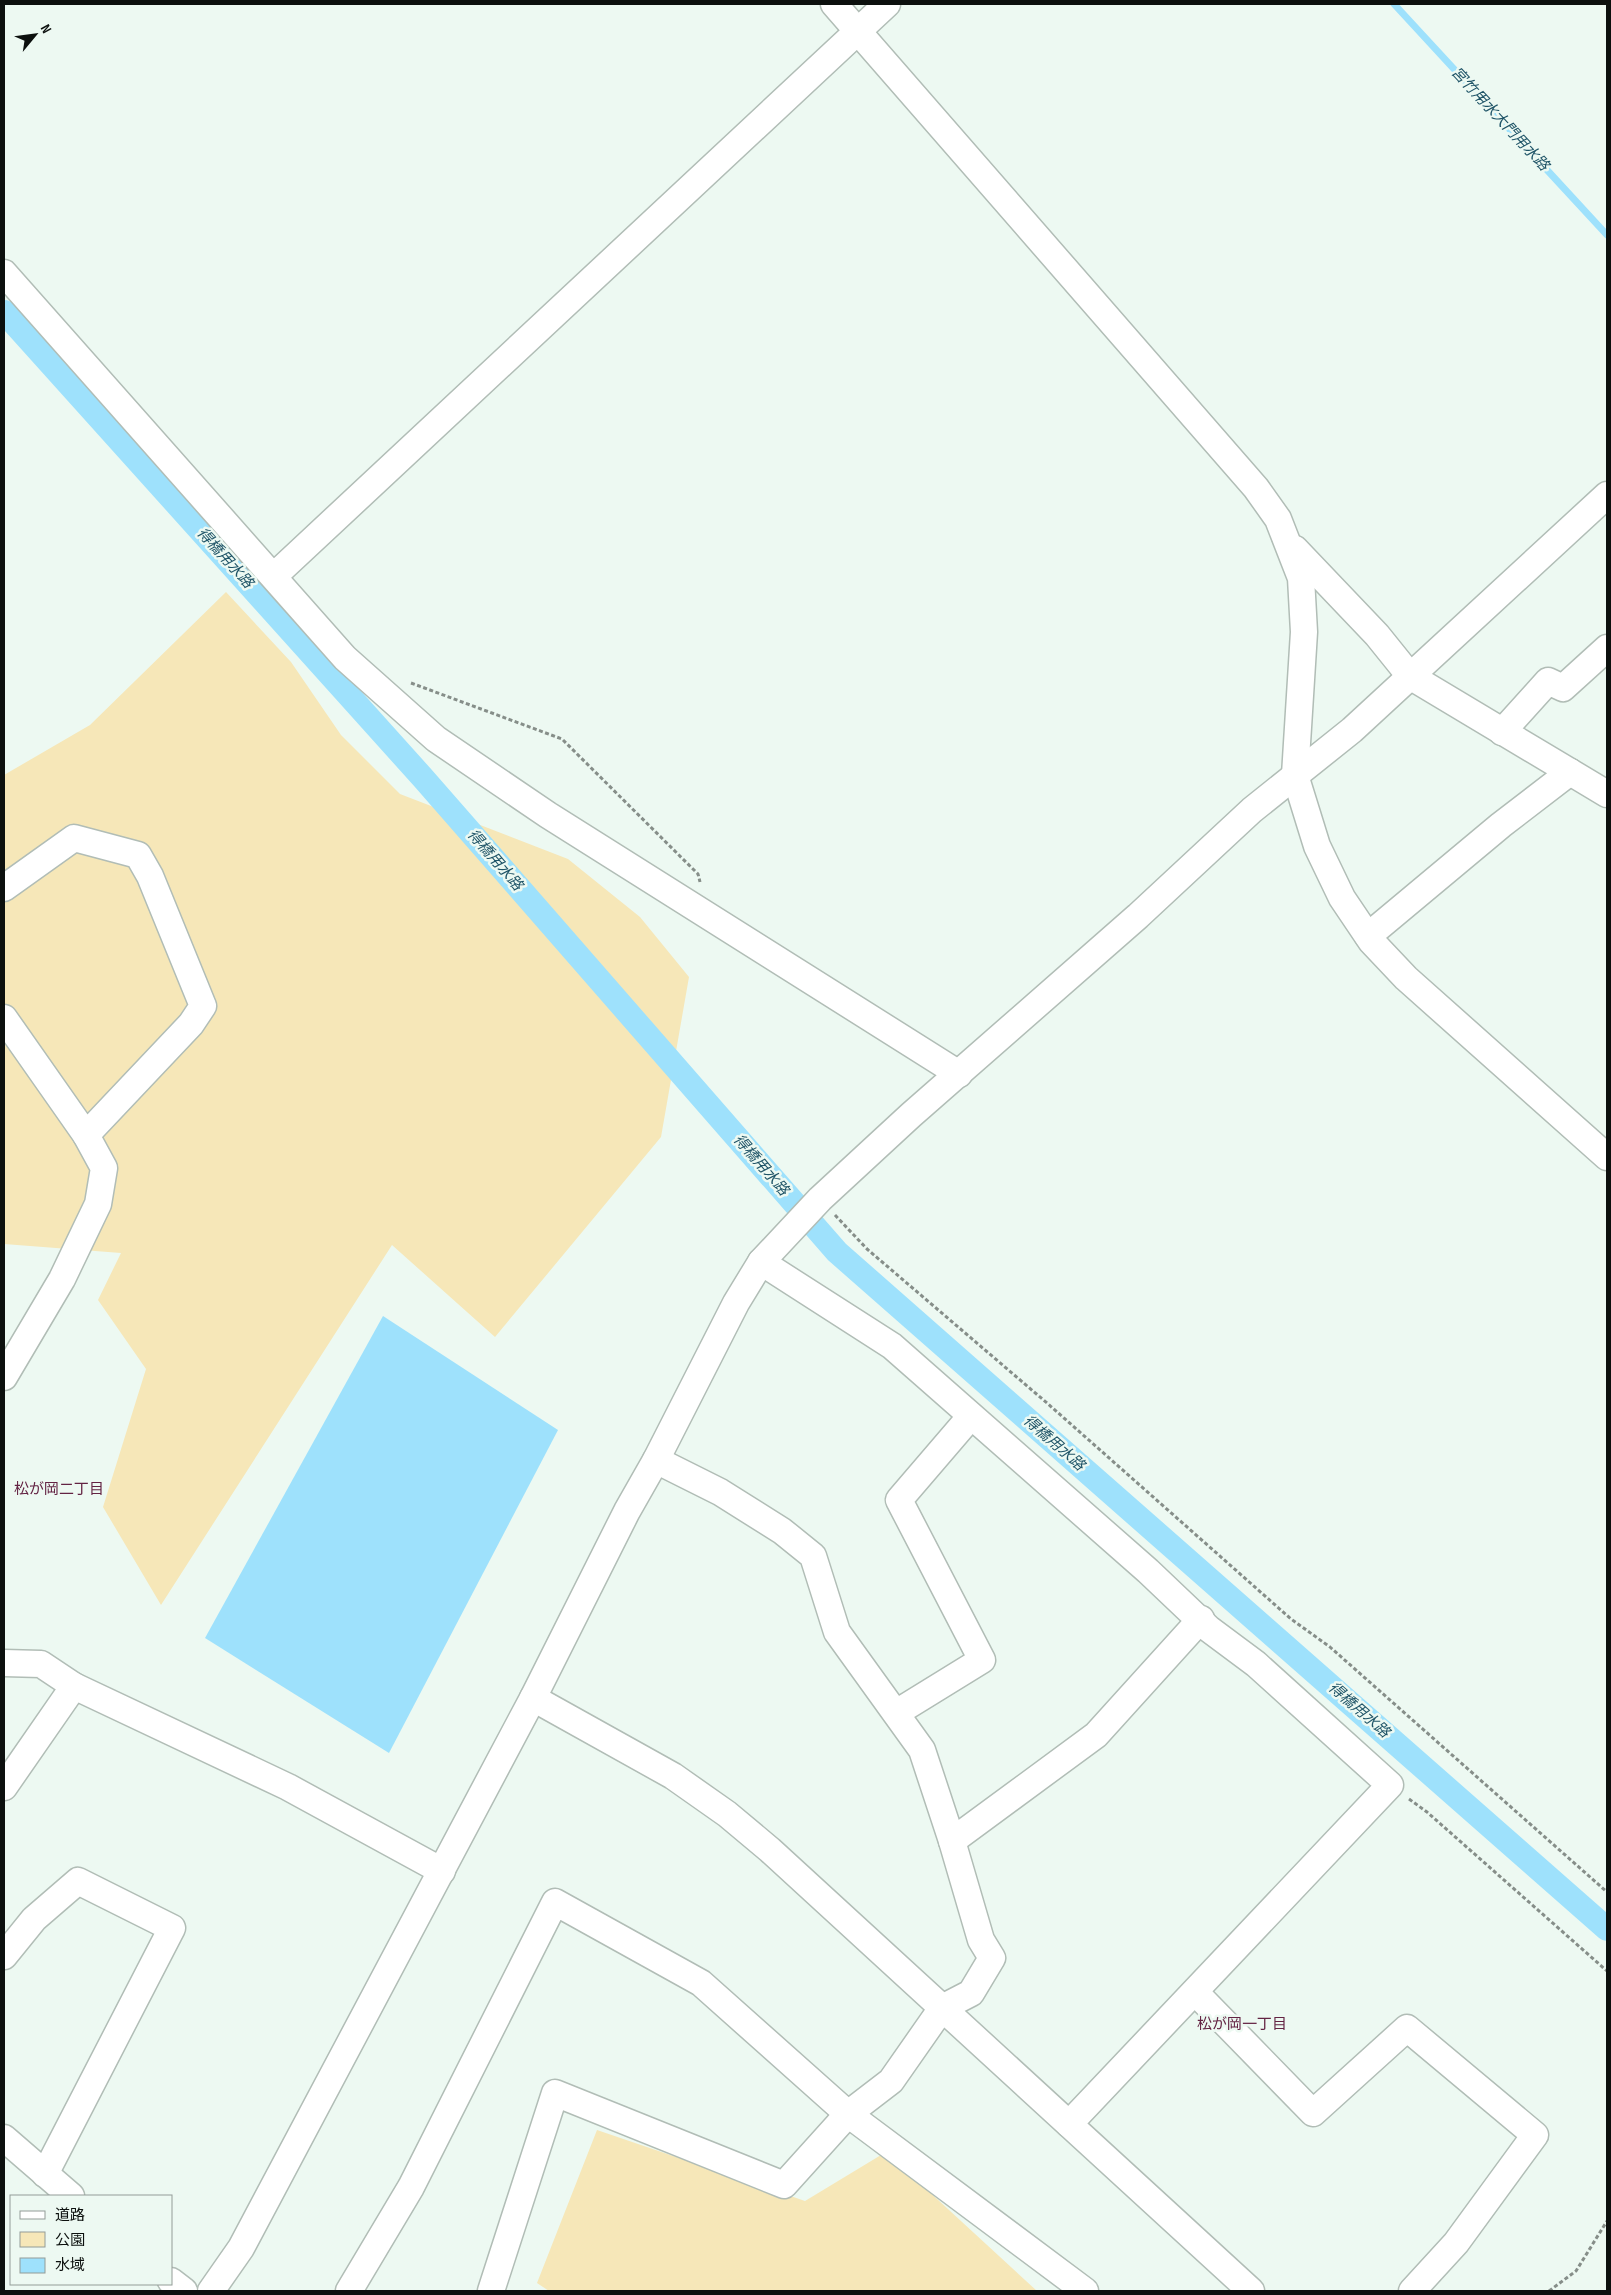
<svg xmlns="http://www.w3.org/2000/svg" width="1611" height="2295" viewBox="0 0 1611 2295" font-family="'Sofia Sans Condensed','Noto Sans JP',sans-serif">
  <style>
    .green { fill: #f6e7b8 }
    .water { fill: #9ee1fc }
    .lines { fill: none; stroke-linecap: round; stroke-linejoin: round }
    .stream { stroke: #9ee1fc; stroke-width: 7 }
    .canal { stroke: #9ee1fc; stroke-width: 24 }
    .minor-casing { stroke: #b1bdb6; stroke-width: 29 }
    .path { stroke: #868e89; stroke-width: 3; stroke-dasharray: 4 2.5; stroke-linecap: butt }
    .minor { stroke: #fff; stroke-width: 26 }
    .labels { text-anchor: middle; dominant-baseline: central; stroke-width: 5; stroke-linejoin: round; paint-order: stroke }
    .water-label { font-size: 15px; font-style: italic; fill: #1f5467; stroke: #edf9f2 }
    .neighbourhood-label { font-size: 15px; fill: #632343; stroke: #edf9f2 }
  </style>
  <rect width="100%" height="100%" fill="#edf9f2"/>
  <g class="green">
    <path d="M226,592L291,662L341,735L400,794L568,859L640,917L689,977L661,1137L495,1337L392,1245L161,1605L103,1507L146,1369L98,1300L121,1253L4,1244V775L90,725Z"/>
    <path d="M597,2130L805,2201L886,2152L1037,2291H549L537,2283Z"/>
  </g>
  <path class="water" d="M383,1316L558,1430L389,1753L205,1638Z"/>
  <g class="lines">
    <path class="stream" d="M1394,4L1607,235"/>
    <path class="canal" d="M4,312L423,778L837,1252L1607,1929"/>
    <defs>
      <g id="minor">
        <path d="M834,4L1256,488L1278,519L1301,578L1304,632L1295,775L1317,846L1342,898L1371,941L1406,978L1607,1157"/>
        <path d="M4,273L345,658L436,739L548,815L959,1074"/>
        <path d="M1295,549L1377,635L1410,676L1607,794"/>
        <path d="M274,576L887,4"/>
        <path d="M1502,732L1548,681L1563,688L1607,648"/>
        <path d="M4,888L74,838L138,855L150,876L203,1006L191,1024L86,1135L4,1018"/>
        <path d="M1368,936L1501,825L1570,772"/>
        <path d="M761,1262L892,1346L1148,1571L1209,1629L1256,1664L1390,1785L1069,2124"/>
        <path d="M4,1377L62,1279L98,1204L104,1168L86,1135"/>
        <path d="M4,1663L41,1664L74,1686L288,1787L442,1871"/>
        <path d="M533,1698L673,1776L727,1814L770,1850L1251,2291"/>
        <path d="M896,1713L982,1660L899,1500L971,1416"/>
        <path d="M4,1787L74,1686"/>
        <path d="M952,1841L1096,1735L1201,1619"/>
        <path d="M4,1956L34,1919L78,1881L172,1928L45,2174"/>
        <path d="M1195,1992L1313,2113L1407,2028L1535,2135L1456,2243L1412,2291"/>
        <path d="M4,2138L71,2196"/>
        <path d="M171,2281L184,2291"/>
        <path d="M211,2291L241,2248L533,1698L627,1511L656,1460L736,1303L761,1262L820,1199L911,1115L1138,916L1252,810L1352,730L1607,495"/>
        <path d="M349,2291L411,2187L555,1902L701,1983L848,2114L1085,2291"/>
        <path d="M491,2291L555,2093L784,2185L848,2114L891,2081L942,2008L971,1993L992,1958L981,1940L952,1841L922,1750L837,1632L813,1556L782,1531L720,1492L656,1460"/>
      </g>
    </defs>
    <use href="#minor" class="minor-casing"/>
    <g class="path">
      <path d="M411,683L562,739L698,874L700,882"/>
      <path d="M835,1215L867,1249L1047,1403L1291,1619L1330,1647L1607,1892"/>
      <path d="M1409,1799L1427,1812L1607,1971"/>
      <path d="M1549,2291L1576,2271L1607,2221"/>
    </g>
    <use href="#minor" class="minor"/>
  </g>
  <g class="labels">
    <g class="water-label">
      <text transform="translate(1500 119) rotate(47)">宮竹用水大門用水路</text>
      <text transform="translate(225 558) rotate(48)">得橋用水路</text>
      <text transform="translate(495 860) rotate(49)">得橋用水路</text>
      <text transform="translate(761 1165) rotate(49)">得橋用水路</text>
      <text transform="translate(1054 1443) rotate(41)">得橋用水路</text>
      <text transform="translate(1359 1710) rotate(41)">得橋用水路</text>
    </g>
    <g class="neighbourhood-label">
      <text x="59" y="1489">松が岡二丁目</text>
      <text x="1242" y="2024">松が岡一丁目</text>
    </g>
  </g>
  <rect width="1611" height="2295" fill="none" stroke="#0c100e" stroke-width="10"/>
  <rect x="10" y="2195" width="162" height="90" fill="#edf9f2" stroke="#939c97"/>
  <rect x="20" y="2211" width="25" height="8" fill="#ffffff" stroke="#939c97"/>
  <text x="55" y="2220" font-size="15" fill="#0c100e">道路</text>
  <rect x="20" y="2232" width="25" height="15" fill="#f6e7b8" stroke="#939c97"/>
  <text x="55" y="2245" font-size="15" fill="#0c100e">公園</text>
  <rect x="20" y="2258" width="25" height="15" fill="#9ee1fc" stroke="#939c97"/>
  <text x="55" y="2270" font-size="15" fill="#0c100e">水域</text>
  <g transform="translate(35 35) rotate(61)" stroke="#edf9f2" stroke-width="4" paint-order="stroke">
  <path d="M0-4L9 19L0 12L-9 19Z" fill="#0c100e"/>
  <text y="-8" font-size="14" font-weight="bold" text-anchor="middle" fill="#0c100e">N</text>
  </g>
</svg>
